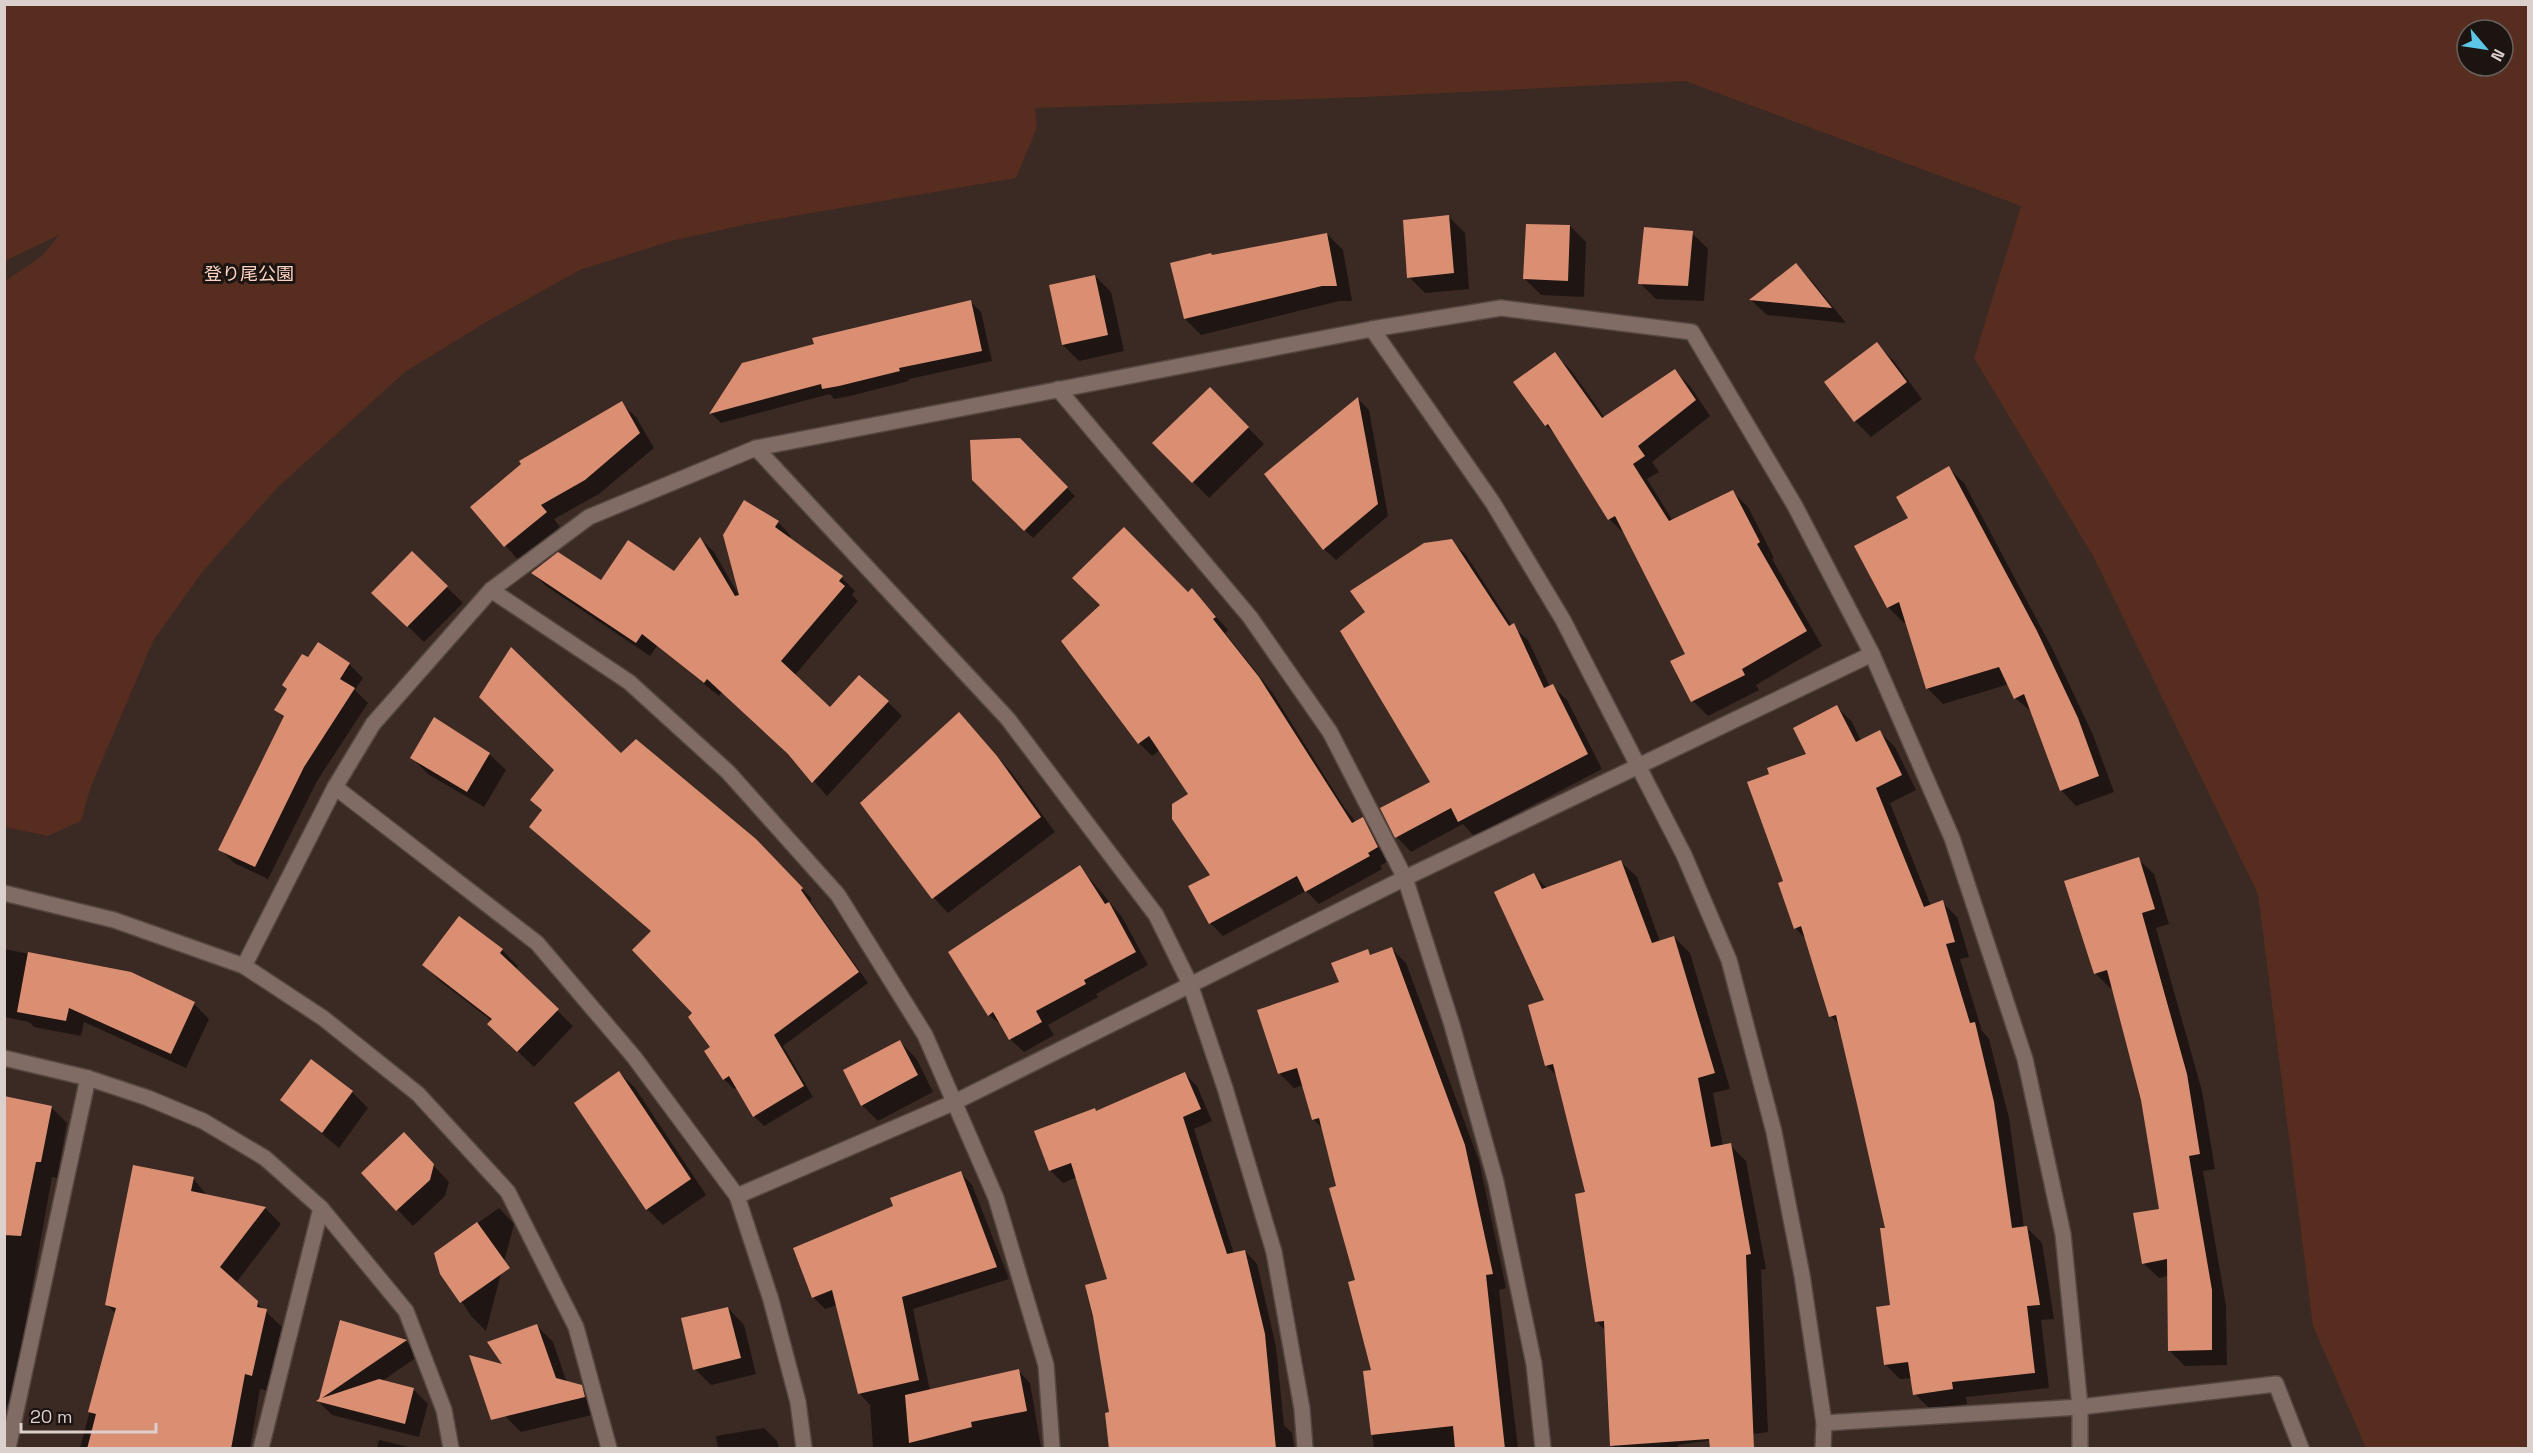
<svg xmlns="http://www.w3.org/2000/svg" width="2533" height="1453" viewBox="0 0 2533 1453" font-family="'Space Grotesk','Noto Sans JP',sans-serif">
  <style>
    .green { fill: #562d1e; fill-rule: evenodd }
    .shadow { fill: #0007 }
    .building { fill: #da8f73 }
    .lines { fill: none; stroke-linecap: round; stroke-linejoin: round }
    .minor-casing { stroke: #554742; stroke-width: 18 }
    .tertiary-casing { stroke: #554742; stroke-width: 18 }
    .minor { stroke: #806c64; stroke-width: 15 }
    .tertiary { stroke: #806c64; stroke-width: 15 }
    .labels { text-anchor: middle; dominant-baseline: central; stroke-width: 6; stroke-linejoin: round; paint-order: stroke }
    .park-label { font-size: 18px; fill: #fcd2c2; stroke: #1c1411 }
  </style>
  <rect width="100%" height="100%" fill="#3b2923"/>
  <path class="green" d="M5,4L2528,5V1448H2366L2313,1326L2258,894L2093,556L1974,358L2021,206L1685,81L1365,97L1035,108L1037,128L1016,178L748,224L671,241L580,270L488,321L405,372L277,488L203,571L153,641L90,789L81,821L48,836L5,827V281L42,256L59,235L5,261ZM2467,30H2503V66H2467Z"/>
  <g class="shadow">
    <path d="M1449,217L1465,233L1469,289L1425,293L1409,277Z"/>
    <path d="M1570,226L1586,242L1584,297L1541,295L1525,279Z"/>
    <path d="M1692,233L1708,249L1704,301L1656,299L1640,283Z"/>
    <path d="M1327,234L1343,250L1352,301H1339L1201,335L1185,319L1213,256Z"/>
    <path d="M1796,265L1812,281L1846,323L1767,315L1751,300Z"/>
    <path d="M1095,276L1111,292L1124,351L1079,361L1063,345Z"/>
    <path d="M971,302L981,312L992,361L909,379V381L850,396L834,399L830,394L721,423L711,413Z"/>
    <path d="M1877,344L1893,360L1922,399L1871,437L1855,421Z"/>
    <path d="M1554,354L1570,369L1605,418L1675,371L1690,386L1710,416L1652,462L1659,472L1647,479L1673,521L1733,492L1748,507L1774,558L1772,559L1822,646L1756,685L1759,690L1708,716L1693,701L1687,655L1625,534L1609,519L1557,437L1546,425Z"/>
    <path d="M1210,389L1264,444L1209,498L1155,443Z"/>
    <path d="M1358,399L1369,410L1388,516L1336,560L1324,549Z"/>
    <path d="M621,403L636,417L654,448L599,494L554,519L560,527L519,561L472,507Z"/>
    <path d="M1019,439L1075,496L1033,538L974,480Z"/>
    <path d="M1949,468L1964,483L2052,648L2093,735L2114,792L2076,806L2061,790L2033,713L2015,698L2009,684L1943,704L1927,688L1907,621L1904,623L1888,607L1856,547L1910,519Z"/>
    <path d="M778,522L791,536L789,539L842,578L855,591L852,595L858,601L794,676L830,709L888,702L902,716L827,796L793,758L722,692L719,696L657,646L650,656L546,586L533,573L602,582L674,573L700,539L714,552L741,599L725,535Z"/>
    <path d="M1451,541L1466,555L1512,626L1528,640L1550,687L1552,686L1567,700L1602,769L1474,836L1463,824L1411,852L1397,837L1432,783Z"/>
    <path d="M412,553L463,603L424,642L374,593Z"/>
    <path d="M1192,590L1228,630L1225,633L1272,692L1344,807L1356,822L1362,819L1375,832L1390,860L1380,866L1382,869L1319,904L1306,891L1223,936L1210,923L1190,887L1212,875L1190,795L1160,750L1152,756L1139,743L1063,641Z"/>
    <path d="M318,644L349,664L363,678L355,690L368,703L317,781L268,879L234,863L220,849L284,718L276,710Z"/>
    <path d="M1837,707L1852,722L1861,741L1880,732L1895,747L1916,790L1890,803L1931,906L1942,902L1957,917L1969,957L1960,959L1982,1031L1989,1039L2009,1118L2024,1228H2027L2042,1243L2054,1319L2041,1320L2049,1388L1966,1397L1967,1404L1930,1409L1915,1394L1912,1378L1900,1379L1885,1364L1892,1306L1886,1229L1840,1026L1831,1016L1807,940L1795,928L1785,882L1771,775L1808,754Z"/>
    <path d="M435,719L489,754L506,770L484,807L428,774L412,758Z"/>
    <path d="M973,728L1011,772L1055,832L948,913L934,898L862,803Z"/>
    <path d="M621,755L755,840L812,899L810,901L868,983L783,1046L813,1097L764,1126L754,1116L737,1087L734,1089L724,1079L713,1047L653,932L532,800Z"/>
    <path d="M2138,859L2154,874L2169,924L2156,928L2202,1091L2215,1169L2203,1171L2226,1306L2227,1365L2185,1366L2170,1351L2168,1276L2159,1278L2143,1263L2161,1210L2142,1100L2113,988H2110L2095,973Z"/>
    <path d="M1620,861L1637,877L1660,942L1674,937L1690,953L1730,1089L1713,1093L1723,1146L1730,1145L1746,1161L1766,1269L1761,1270L1768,1432L1678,1445V1448H1615L1611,1445L1606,1331L1596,1321L1587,1193L1557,1076L1547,1066L1530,1006L1546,1001L1534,875L1548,889Z"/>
    <path d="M1080,867L1122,917L1148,965L1096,994L1098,997L1048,1025L1054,1035L1024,1052L1010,1039L1004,1027L989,1015Z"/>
    <path d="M4,949L131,974L194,1004L209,1019L186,1068L84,1022L81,1036L34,1027L29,1022L4,1017Z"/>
    <path d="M1392,949L1406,963L1479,1161L1506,1288L1499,1290L1518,1448H1374L1365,1372L1373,1371L1338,1187L1323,1129L1313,1119L1304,1085L1294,1088L1280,1074L1259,1011L1341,983L1367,951L1372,956Z"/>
    <path d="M502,950L518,966L515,970L573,1026L534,1067L505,1039L492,1021L440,981L424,965Z"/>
    <path d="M900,1042L916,1058L933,1092L878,1121L862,1105Z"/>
    <path d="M312,1062L352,1092L368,1108L339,1148L282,1100Z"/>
    <path d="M619,1072L635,1088L706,1195L663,1225L647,1209Z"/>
    <path d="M1185,1074L1197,1086L1212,1121L1194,1129L1234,1254L1245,1251L1257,1264L1276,1347L1284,1425L1292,1433L1294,1448H1111L1109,1280L1077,1177L1063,1183L1050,1170L1096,1112Z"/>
    <path d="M4,1098L51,1107L67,1123L57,1178L52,1177L11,1404L8,1403L4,1420Z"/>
    <path d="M420,1151L449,1182L445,1196L413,1226L363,1173Z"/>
    <path d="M960,1172L972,1185L1009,1279L913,1309L930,1391L1018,1370L1030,1383L1041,1448H873L870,1405L859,1393L837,1305L825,1309L813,1297L895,1207Z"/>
    <path d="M193,1178L208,1197L265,1208L281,1224L236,1283L282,1327L268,1391L260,1389L250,1448H80L116,1314L107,1305Z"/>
    <path d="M499,1208L514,1224L486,1331L471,1316L442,1271L435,1253Z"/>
    <path d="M728,1308L744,1325L756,1374L711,1385L695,1369Z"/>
    <path d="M341,1322L406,1341L420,1355L382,1381L413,1389L428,1404L419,1437L332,1415L318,1401Z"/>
    <path d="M537,1326L553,1342L567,1383L581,1387L597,1403L600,1413L521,1432L505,1416L506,1366Z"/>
    <path d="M764,1428L777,1441L779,1448H718L716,1436Z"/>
    <path d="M379,1440L413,1448H377Z"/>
  </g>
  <g class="building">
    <path d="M1449,215L1454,273L1407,278L1403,220Z"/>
    <path d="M1526,224L1570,225L1568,281L1523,279Z"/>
    <path d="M1644,227L1693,231L1688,286L1638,284Z"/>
    <path d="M1327,233L1337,286H1322L1184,319L1170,263L1211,253L1212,255Z"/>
    <path d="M1796,263L1832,308L1749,300Z"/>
    <path d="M1095,275L1108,335L1062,345L1049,285Z"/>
    <path d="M971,300L982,351L899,368L900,371L839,386L822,389L821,384L709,414L742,363L814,344L812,338Z"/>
    <path d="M1877,342L1907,382L1854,422L1824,382Z"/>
    <path d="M1555,352L1602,418L1675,369L1696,400L1638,446L1645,456L1633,464L1669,521L1733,490L1760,542L1757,544L1807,631L1742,669L1745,675L1691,702L1670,661L1685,654L1615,516L1608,520L1548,424L1545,426L1513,382Z"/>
    <path d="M1210,387L1249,427L1192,483L1152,443Z"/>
    <path d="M1358,397L1378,504L1323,550L1264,474Z"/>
    <path d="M622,401L640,433L585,480L541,505L547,512L504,547L470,507L521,464L519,461Z"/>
    <path d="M1020,438L1068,487L1024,531L972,480L970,440Z"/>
    <path d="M1949,466L2037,631L2078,718L2099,776L2060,791L2024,694L2014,699L1999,667L1926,689L1899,602L1887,608L1854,546L1908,518L1896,497Z"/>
    <path d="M744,500L779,521L775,527L843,576L839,581L845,586L781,661L830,707L859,675L889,701L812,783L788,754L707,679L704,683L642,634L636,643L531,573L558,552L601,580L628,540L674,571L700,537L735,596L739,595L723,535Z"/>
    <path d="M1124,527L1188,592L1192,588L1216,617L1213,619L1259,677L1352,823L1363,817L1378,847L1368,853L1370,856L1305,892L1297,876L1209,924L1188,886L1210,875L1172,819V804L1188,794L1149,736L1138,744L1061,641L1100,605L1072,578Z"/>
    <path d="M1452,539L1509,626L1514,623L1544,688L1553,684L1588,754L1458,822L1451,808L1395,838L1380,808L1430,782L1340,631L1365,612L1350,591L1424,543Z"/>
    <path d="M412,551L448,586L407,627L371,593Z"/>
    <path d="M318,642L350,663L340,679L355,688L304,767L255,867L218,850L284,716L274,710L287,689L282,685L302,654L308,657Z"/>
    <path d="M511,647L621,753L636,739L756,839L803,888L801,890L859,972L774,1035L804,1086L753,1117L729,1076L723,1080L704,1051L710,1047L688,1017L692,1013L632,950L651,931L529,827L542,810L530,800L554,770L479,697Z"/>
    <path d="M1837,705L1856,742L1880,730L1902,775L1876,788L1924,907L1943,900L1955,942L1946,944L1970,1023L1975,1022L1994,1102L2012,1228L2027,1226L2040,1305L2027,1306L2035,1373L1952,1382L1953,1389L1913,1395L1908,1362L1884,1365L1876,1307L1890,1305L1880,1228H1885L1857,1104L1836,1015L1829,1017L1801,926L1794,929L1778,883L1783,881L1747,782L1769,774L1767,768L1806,754L1793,728Z"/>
    <path d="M959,712L997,756L1041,817L932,899L860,803Z"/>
    <path d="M434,717L490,753L467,792L410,758Z"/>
    <path d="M2139,857L2155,909L2142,913L2187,1074L2200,1154L2189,1156L2212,1290V1350L2168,1351L2167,1259L2142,1264L2133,1213L2159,1209L2141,1100L2107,970L2094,974L2064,881Z"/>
    <path d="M1621,860L1652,943L1674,936L1715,1073L1698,1078L1711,1147L1731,1143L1751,1254L1746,1255L1754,1449H1710L1709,1439L1610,1446L1604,1321L1595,1322L1575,1194L1585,1192L1553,1064L1545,1066L1528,1005L1544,1000L1494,892L1534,873L1542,889Z"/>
    <path d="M1080,865L1105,904L1109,902L1136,952L1084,980L1086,984L1036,1011L1042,1022L1009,1040L993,1012L988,1016L948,952Z"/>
    <path d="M459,916L503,949L500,953L559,1009L517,1052L487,1024L492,1019L422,965Z"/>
    <path d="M1392,947L1465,1145L1493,1274L1486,1275L1505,1449H1455L1453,1426L1371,1435L1363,1371L1371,1370L1348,1282L1355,1280L1329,1188L1336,1186L1319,1118L1312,1120L1297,1068L1278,1074L1257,1010L1339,982L1331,963L1368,949L1370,955Z"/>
    <path d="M28,952L131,972L195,1002L171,1054L69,1008L66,1021L17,1012Z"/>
    <path d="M900,1040L918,1075L861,1106L843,1070Z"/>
    <path d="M311,1059L353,1091L322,1133L280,1100Z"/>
    <path d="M619,1071L691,1179L646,1210L574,1103Z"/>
    <path d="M1185,1072L1201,1109L1183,1117L1227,1254L1245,1250L1265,1334L1276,1449H1109L1105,1413L1109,1412L1093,1316L1085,1285L1107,1279L1071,1163L1049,1171L1034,1131L1095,1108L1096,1111Z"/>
    <path d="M4,1096L52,1106L41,1162H36L21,1236L4,1235Z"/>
    <path d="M404,1132L434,1164L430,1180L396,1211L361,1173Z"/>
    <path d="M133,1165L194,1177L191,1191L266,1207L220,1267L258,1301L257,1307L267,1309L252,1376L245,1374L231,1449H87L96,1414L88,1412L116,1308L105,1305Z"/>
    <path d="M961,1171L997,1267L902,1297L919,1380L858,1394L832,1290L812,1298L793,1248L893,1206L890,1198Z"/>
    <path d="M477,1222L510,1268L460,1303L440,1274L434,1253Z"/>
    <path d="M728,1307L741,1358L693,1370L681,1318Z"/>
    <path d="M340,1320L407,1340L322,1398L379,1379L414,1388L405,1424L316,1401L319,1399Z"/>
    <path d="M537,1324L556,1378L582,1385L585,1397L491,1420L469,1355L502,1364L487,1342Z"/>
    <path d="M1019,1369L1027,1411L971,1422L972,1427L909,1443L905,1395Z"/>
  </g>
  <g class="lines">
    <defs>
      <g id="minor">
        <path d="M1372,329L1501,308L1692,332L1795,506L1872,654L1952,838L2025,1059L2063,1234L2080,1407V1448"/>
        <path d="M1058,389L1250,617L1330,732L1405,878L1452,1025L1496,1182L1534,1364L1543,1448"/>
        <path d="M756,448L1008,719L1156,915L1190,984L1225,1088L1274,1252L1302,1409L1305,1448"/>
        <path d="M491,590L629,682L728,772L838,895L925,1035L996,1198L1046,1365L1052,1448"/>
        <path d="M335,787L537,943L634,1057L737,1196L771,1300L798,1402L804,1448"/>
        <path d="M244,966L335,787L373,724L491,590L589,517L756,448L1372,329L1493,503L1563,620L1684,855L1729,960L1774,1132L1802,1275L1824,1423L1823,1448"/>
        <path d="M4,1058L88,1078L148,1098L203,1121L265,1158L321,1208L406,1311L444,1410L451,1448"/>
        <path d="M737,1196L955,1102L1405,878L1872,654"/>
        <path d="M1824,1423L2080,1407L2276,1384L2301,1448"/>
        <path d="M8,1448L88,1078"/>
        <path d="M261,1448L321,1208"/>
      </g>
      <path id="tertiary" d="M4,893L114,920L244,966L323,1018L418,1094L508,1192L576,1327L609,1448"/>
    </defs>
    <use href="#minor" class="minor-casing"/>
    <use href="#tertiary" class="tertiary-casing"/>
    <use href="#minor" class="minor"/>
    <use href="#tertiary" class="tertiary"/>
  </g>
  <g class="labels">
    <g class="park-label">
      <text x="249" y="273">登り尾公園</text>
    </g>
  </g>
  <rect width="2533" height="1453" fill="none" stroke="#dcd0cc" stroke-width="12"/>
  <g transform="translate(2485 48) rotate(119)"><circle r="28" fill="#1c1411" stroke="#695f5c" stroke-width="1.5"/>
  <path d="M0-4.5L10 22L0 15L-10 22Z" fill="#5dc7e8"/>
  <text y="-9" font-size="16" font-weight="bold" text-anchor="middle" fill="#dcd0cc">N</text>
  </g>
  <path d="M21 1423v9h135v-9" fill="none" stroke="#dcd0cc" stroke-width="3"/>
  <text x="30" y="1423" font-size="18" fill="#dcd0cc" stroke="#1c1411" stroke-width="4.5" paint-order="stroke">20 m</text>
</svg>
